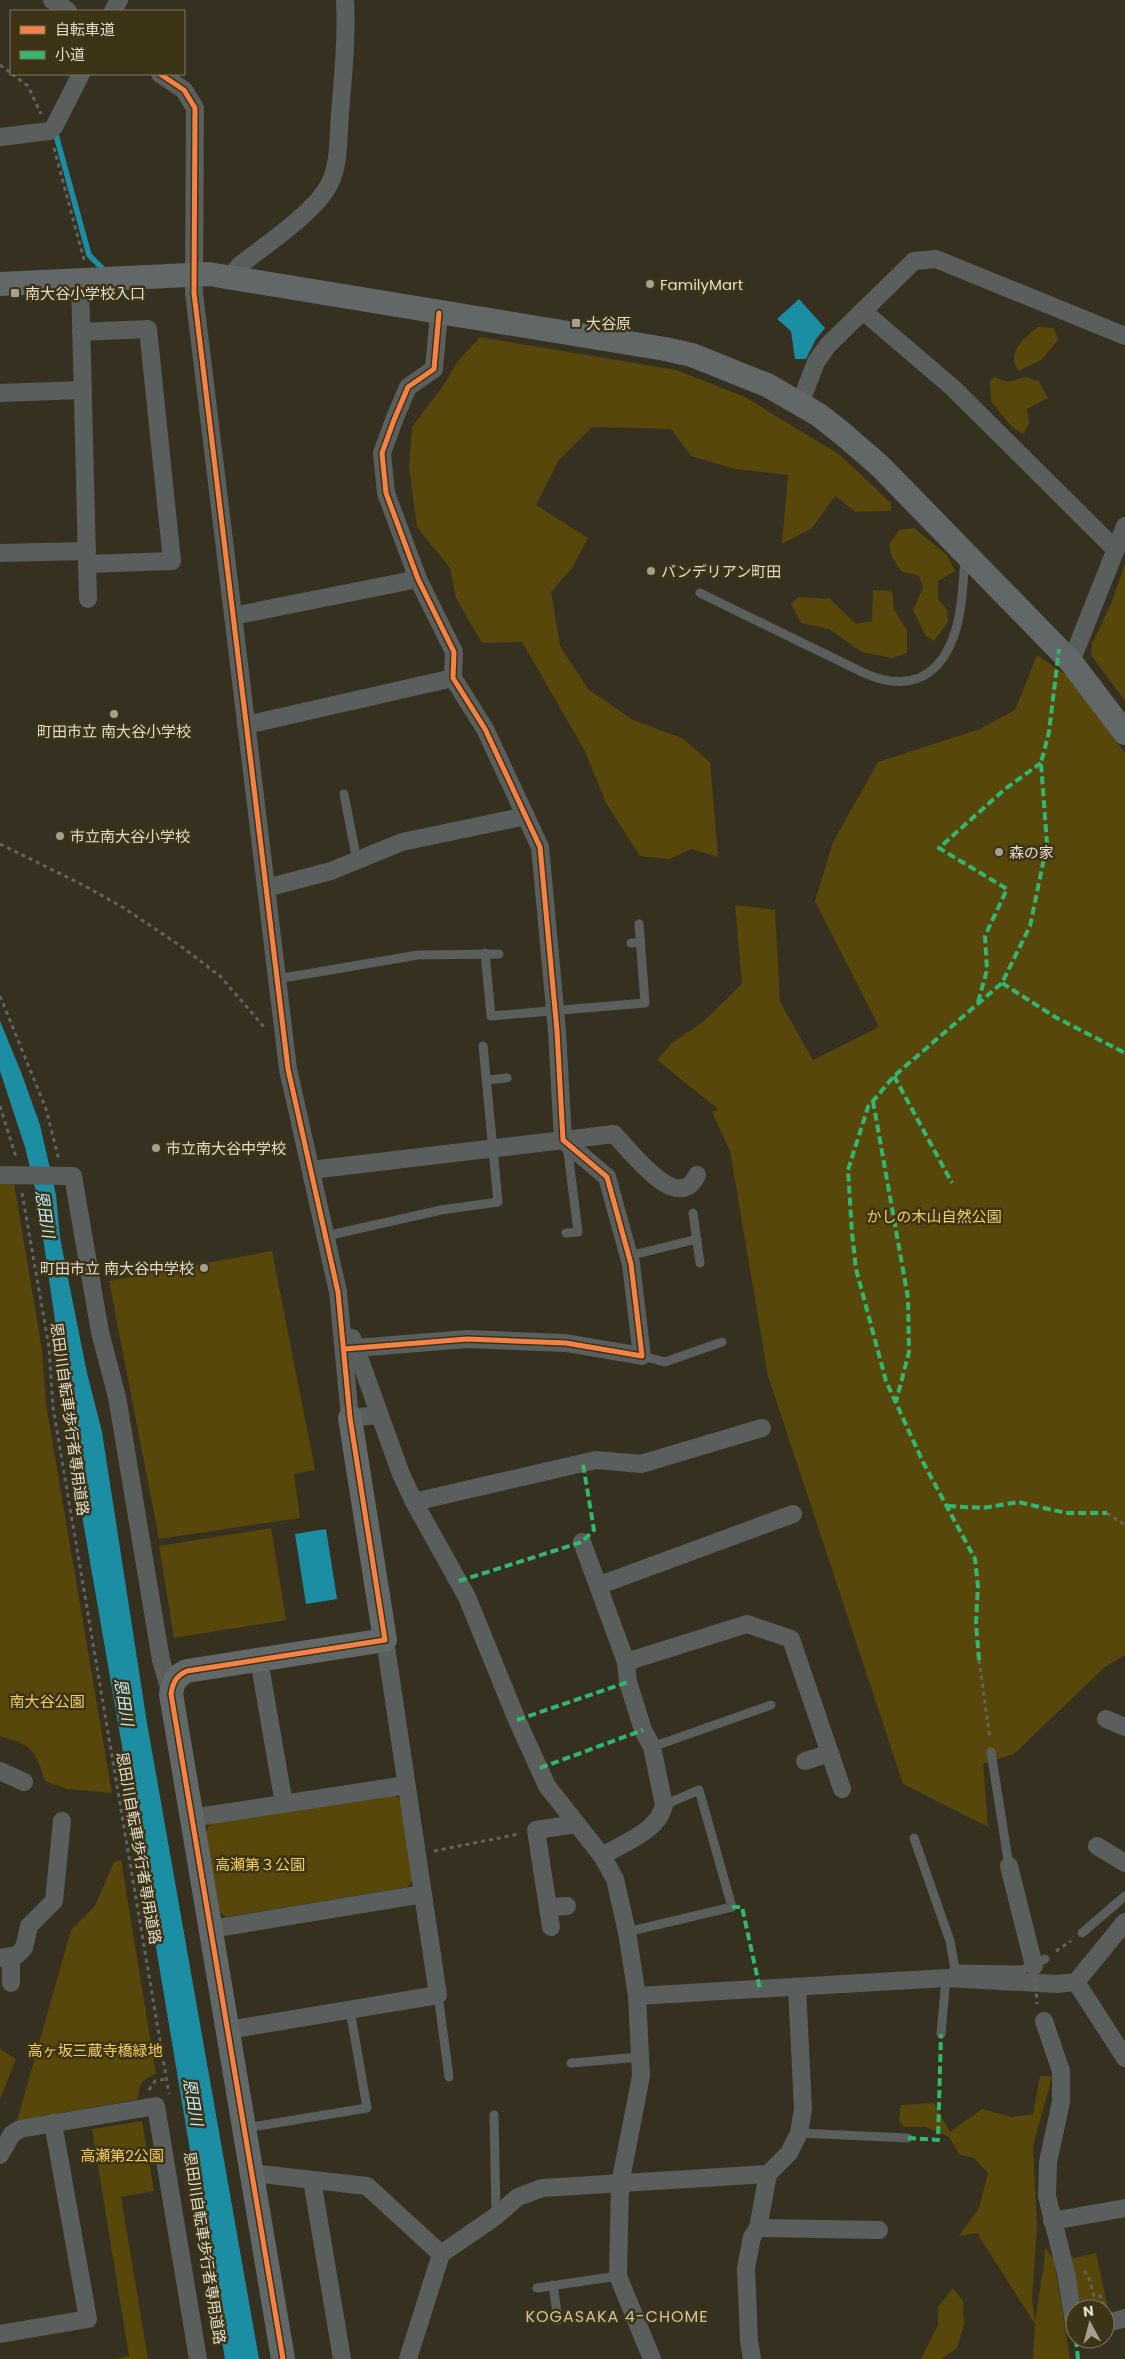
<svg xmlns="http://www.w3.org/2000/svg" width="1125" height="2359" viewBox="0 0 1125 2359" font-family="Poppins,'Noto Sans JP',sans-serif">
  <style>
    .green { fill: #58470b }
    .water { fill: #1b8ea4 }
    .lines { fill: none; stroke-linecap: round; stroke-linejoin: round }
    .stream { stroke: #1b8ea4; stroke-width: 5.5 }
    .path { stroke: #626460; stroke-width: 3; stroke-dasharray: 4 4; stroke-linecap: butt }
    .lane { stroke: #5a5e5d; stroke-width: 9 }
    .street { stroke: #5a5e5d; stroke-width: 18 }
    .secondary { stroke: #626767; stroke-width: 24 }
    .path-bridge { stroke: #626460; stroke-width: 3; stroke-dasharray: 4 4; stroke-linecap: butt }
    .quiet { stroke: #33b770; stroke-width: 4; stroke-dasharray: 8 4; stroke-linecap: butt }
    .cycleway-casing { stroke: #3d3418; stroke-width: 8 }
    .cycleway { stroke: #f48246; stroke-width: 5 }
    .poi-dot { fill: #a49f8e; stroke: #3d3418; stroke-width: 2 }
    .labels { text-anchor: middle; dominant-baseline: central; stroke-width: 5; stroke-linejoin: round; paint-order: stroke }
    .poi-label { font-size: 15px; fill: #e0dbca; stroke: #3d3418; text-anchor: start }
    .park-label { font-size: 15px; fill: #f3cf5e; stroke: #3d3418 }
    .street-label { font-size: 15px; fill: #e0dbca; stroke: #3d3418 }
    .water-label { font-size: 16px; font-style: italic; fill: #bceefc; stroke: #3d3418 }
    .neighbourhood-label { font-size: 16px; letter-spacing: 1px; fill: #cec3a2; stroke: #3d3418 }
  </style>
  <rect width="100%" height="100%" fill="#353020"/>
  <g class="green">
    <path d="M1038,327L1054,328L1058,340L1041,360L1019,371C1004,354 1026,336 1038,327Z"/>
    <path d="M480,337L676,370L745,397L840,455L891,503V511L856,512L835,496L812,528L782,544L788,475L735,469L691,456L671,429L592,427L559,460L536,505L588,538L572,568L551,592L560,646L588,689L633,720L682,738L710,762L718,857L691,849L670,859L640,856L606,803L584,749L522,642L482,643L456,598L450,568L417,527L409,467L412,427L443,386L458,361Z"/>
    <path d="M994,377L1008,382L1026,377L1039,381L1048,398L1027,409L1029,422L1024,434L1013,428L991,402L990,381Z"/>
    <path d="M914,528L947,555L955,571L938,581V599L947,610L948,622L934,641L926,636L913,610L923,588L919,576L901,571L892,557L889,545L899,530Z"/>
    <path d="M1125,564V701L1091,655L1092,644L1111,604Z"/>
    <path d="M873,590L892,591L894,610L907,630V653L892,658L862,652L829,629L801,623L791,604L799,597L830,599L856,624L872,621Z"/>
    <path d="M1037,655L1068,676L1125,753V1655L1105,1667L1014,1754L983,1764L988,1827L903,1784L768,1376L730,1151L712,1112L718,1109L657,1060L672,1043L703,1022L742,984L735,905L775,910L780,1002L813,1060L879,1027L815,901L833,842L878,762L980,729L1015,710Z"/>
    <path d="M0,1182L14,1183L42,1350L46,1404L112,1793L67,1789L45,1781C35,1749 32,1745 0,1736Z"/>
    <path d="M272,1251L315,1470L294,1474L300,1518L159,1539L109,1281Z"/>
    <path d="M271,1528L286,1620L174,1638L159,1546Z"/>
    <path d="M395,1795L401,1801L413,1879L408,1887L226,1917L220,1912L206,1832L210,1823Z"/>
    <path d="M121,1860L156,2074C141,2080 140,2083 138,2099L17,2121L71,1930L95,1906L114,1862Z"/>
    <path d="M0,2049L16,2059L0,2099Z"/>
    <path d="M1040,2076L1052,2077L1033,2146L1037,2227L1032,2298L1035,2321L1044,2264L1045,2247L1054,2260L1070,2359H1033L1035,2324L977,2233L959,2236L979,2208L988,2173L974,2158L960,2155L949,2137L926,2127H904L899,2121L901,2105L934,2103L950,2132L982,2109L1012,2117L1033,2114Z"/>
    <path d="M142,2121L154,2191L121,2197L148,2359H116L129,2356L92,2129Z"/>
    <path d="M1096,2253L1109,2313H1105V2309H1082L1071,2259Z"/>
    <path d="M953,2288L963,2301L964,2325L957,2348L941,2359H921L938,2325V2307Z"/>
  </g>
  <g class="water">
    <path d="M799,299L825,328L816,339L806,359H795L791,331L777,319Z"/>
    <path d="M0,1021L21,1072L40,1125L56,1195L60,1238L87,1373L102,1432L147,1723L259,2359H225L132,1804L71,1452L63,1376L37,1196L25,1147L0,1071Z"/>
    <path d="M326,1529L337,1599L306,1604L295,1534Z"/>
  </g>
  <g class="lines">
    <path class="stream" d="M56,135L89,255L103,269"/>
    <g class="path">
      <path d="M0,65L11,73"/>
      <path d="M12,74L28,86L41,114"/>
      <path d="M54,148L84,260"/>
      <path d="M0,844L83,885L124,908L182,947L220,976L265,1028"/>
      <path d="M0,996L46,1109L59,1160"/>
      <path d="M0,1106L16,1157"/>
      <path d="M22,1193L49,1347L53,1407L169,2094"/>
      <path d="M1107,1513L1125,1525"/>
      <path d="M979,1660L990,1739"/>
      <path d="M434,1851L519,1834"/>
      <path d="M1056,1951L1071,1941"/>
      <path d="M149,2090L155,2081L166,2079"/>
      <path d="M1084,2271L1088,2275L1094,2296H1100L1104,2306"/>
    </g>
    <g class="lane">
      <path d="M700,593L864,673C904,691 937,681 953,638C962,616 963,583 965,559"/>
      <path d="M344,794L357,861"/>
      <path d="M631,943L641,942"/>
      <path d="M485,953L491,1016L645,1003L639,924"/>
      <path d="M277,979L418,955L499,954"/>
      <path d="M487,1080L507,1078"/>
      <path d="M565,1145L568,1152L578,1232L566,1233"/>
      <path d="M693,1213L700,1263"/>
      <path d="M326,1236L441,1210L498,1202L483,1046"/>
      <path d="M629,1256L697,1239"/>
      <path d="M642,1356L665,1362L722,1342"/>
      <path d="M652,1747L771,1705"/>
      <path d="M991,1752L1009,1866"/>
      <path d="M914,1838L950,1941L955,1969"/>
      <path d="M627,1932L732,1907L699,1790L664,1805"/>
      <path d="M1082,1933L1125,1896"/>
      <path d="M438,1995L449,2077"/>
      <path d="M941,2034L946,1978L955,1969L1022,1970L1045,1959"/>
      <path d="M571,2063L641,2057"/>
      <path d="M494,2115L496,2216"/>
      <path d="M246,2128L367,2108L350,2010"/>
      <path d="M799,2133L908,2138"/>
      <path d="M553,2285L558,2320"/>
      <path d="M537,2288L618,2276"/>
    </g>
    <g class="street">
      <path d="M52,0L68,11"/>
      <path d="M113,11L119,0"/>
      <path d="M160,74L184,90L195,108L194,293L288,1069L338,1292L350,1418L378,1415"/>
      <path d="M0,137L49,131L54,127L81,74"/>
      <path d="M230,278L239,266C265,245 314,213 329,185C340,165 338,135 340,114C343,76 347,38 345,0"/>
      <path d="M80,280L88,599"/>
      <path d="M863,311L953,388L1116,550"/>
      <path d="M81,332L148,329L172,561L87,564"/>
      <path d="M0,393L83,390"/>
      <path d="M800,404L816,362L828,345L914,261L936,259L1125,336"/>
      <path d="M0,553L87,551"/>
      <path d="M233,616L418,579"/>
      <path d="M1071,662L1125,526"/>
      <path d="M246,725L453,678"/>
      <path d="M266,888L331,871L402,842L526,816"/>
      <path d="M311,1170L614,1134C631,1151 678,1216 697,1175"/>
      <path d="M0,1175L73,1176L100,1332L117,1397L161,1660L171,1694"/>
      <path d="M352,1338L401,1474L414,1502L467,1597L517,1720L547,1786L602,1856L615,1879L627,1932L637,1996L641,2076L620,2184L618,2276L652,2359"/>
      <path d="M344,1349L467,1339L566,1343L642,1356L631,1264L607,1177L563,1140L557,1031L540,847L485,729L453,678L454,652L418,579L386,493L382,453L394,420L408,387L434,369L439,313"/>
      <path d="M414,1502L596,1460L641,1464L762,1428"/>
      <path d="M582,1542L626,1662L628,1682L643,1730L652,1747L664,1805C659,1831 623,1843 602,1856"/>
      <path d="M600,1585L793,1514"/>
      <path d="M259,1660L284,1804"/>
      <path d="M626,1662L747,1624L791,1639L842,1789"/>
      <path d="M1106,1719L1125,1727"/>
      <path d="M805,1761L830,1753"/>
      <path d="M0,1771L24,1782"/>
      <path d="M191,1818L406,1785"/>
      <path d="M1097,1846L1125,1863"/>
      <path d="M1009,1866L1034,1966"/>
      <path d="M549,1907L567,1906"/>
      <path d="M551,1927L536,1830L576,1824"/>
      <path d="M211,1929L423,1894"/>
      <path d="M11,1956V1983"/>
      <path d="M0,1958L17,1955L24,1948L29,1926L54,1901L62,1821"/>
      <path d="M1076,1982L1125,2058"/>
      <path d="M637,1996L946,1978L1057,1984L1076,1982L1125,1922"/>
      <path d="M1044,2021L1061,2071V2102L1048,2162L1047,2196L1066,2273L1075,2329"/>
      <path d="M228,2030L438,1995L385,1640"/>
      <path d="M0,2155L12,2134L20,2129L156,2106L198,2359"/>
      <path d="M252,2173L367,2186L441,2254"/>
      <path d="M312,2180L342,2359"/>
      <path d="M1052,2221L1125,2208"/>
      <path d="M758,2228L879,2230"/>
      <path d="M1105,2324L1125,2318"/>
      <path d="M0,2334L88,2319L53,2123"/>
      <path d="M408,2359L441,2254L496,2216L518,2197L542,2188L768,2174L789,2153L799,2133L803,2109L797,1987"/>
      <path d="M752,2359L749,2341L746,2268L752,2237L758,2228L768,2174"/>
    </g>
    <g class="secondary">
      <path d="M0,284L209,274L665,349L692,355L767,385L819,415L843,434L880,466L1071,662L1125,733"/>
      <path d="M283,2359L171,1694C173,1682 176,1676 187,1671L385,1640L350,1418"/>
    </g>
    <path class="path-bridge" d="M1035,1970L1037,2004"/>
    <g class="quiet">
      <path d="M1002,983L1055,1017L1125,1053"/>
      <path d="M978,1002L987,970L985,936L1007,889L939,848L1005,789L1041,763"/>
      <path d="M894,1076L952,1183"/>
      <path d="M873,1101L908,1298L909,1352L896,1402"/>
      <path d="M948,1506L983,1508L1018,1502L1066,1513H1107"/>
      <path d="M459,1581L582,1542L594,1530L583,1464"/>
      <path d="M979,1660L976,1623L978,1586L975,1559L923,1462L886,1381L856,1269L852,1233L848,1170L868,1107L894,1076L1002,983L1030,926L1047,844L1041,763L1049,732L1059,649"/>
      <path d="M517,1720L628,1682"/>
      <path d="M540,1768L643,1730"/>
      <path d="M732,1907H742L760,1989"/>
      <path d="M908,2138L938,2140L941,2034"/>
      <path d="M1076,2339L1078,2359"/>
    </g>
    <defs>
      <g id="cycleway">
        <path d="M160,74L184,90L195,108L194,293L288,1069L338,1292L350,1418L385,1640L187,1671C176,1676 173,1682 171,1694L283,2359"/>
        <path d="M344,1349L467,1339L566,1343L642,1356L631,1264L607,1177L563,1140L557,1031L540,847L485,729L453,678L454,652L418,579L386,493L382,453L394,420L408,387L434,369L439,313"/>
      </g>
    </defs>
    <use href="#cycleway" class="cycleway-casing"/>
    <use href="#cycleway" class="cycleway"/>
  </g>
  <g class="poi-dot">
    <circle cx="650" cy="284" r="5"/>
    <rect x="10" y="288" width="10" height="10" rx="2.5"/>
    <rect x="571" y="318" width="10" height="10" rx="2.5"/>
    <circle cx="651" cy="571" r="5"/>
    <circle cx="114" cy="714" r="5"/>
    <circle cx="60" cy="836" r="5"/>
    <circle cx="999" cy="852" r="5"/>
    <circle cx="156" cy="1148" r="5"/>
    <circle cx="204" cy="1268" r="5"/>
  </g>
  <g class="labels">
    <g class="poi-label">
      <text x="660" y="284">FamilyMart</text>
      <text x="25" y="293">南大谷小学校入口</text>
      <text x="586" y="323">大谷原</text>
      <text x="661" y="571">バンデリアン町田</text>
      <text x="114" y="731" text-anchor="middle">町田市立 南大谷小学校</text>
      <text x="70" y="836">市立南大谷小学校</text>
      <text x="1009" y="852">森の家</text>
      <text x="166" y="1148">市立南大谷中学校</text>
      <text x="194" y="1268" text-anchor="end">町田市立 南大谷中学校</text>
    </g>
    <g class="park-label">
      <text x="934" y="1216">かしの木山自然公園</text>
      <text x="47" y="1701">南大谷公園</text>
      <text x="260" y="1864">高瀬第３公園</text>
      <text x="95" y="2050">高ヶ坂三蔵寺橋緑地</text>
      <text x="122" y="2155">高瀬第2公園</text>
    </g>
    <g class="street-label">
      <text transform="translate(70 1419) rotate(82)">恩田川自転車歩行者専用道路</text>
      <text transform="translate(139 1848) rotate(80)">恩田川自転車歩行者専用道路</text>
      <text transform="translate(205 2248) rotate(81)">恩田川自転車歩行者専用道路</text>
    </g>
    <g class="water-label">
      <text transform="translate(45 1214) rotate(81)">恩田川</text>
      <text transform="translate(124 1702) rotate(81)">恩田川</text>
      <text transform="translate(193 2102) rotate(80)">恩田川</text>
    </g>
    <g class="neighbourhood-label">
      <text x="617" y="2316">KOGASAKA 4-CHOME</text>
    </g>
  </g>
  <rect x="10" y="10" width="175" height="65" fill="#3d3418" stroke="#7e775f"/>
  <rect x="20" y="26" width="25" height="8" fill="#f48246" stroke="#7e775f"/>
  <text x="55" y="35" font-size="15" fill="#e0dbca">自転車道</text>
  <rect x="20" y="51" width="25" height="8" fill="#33b770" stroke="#7e775f"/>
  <text x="55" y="60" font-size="15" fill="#e0dbca">小道</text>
  <g transform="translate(1090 2324) rotate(353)"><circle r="24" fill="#3d3418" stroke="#7e775f"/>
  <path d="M0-4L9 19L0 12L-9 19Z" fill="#a49f8e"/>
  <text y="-8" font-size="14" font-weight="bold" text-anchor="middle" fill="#e0dbca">N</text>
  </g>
</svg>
